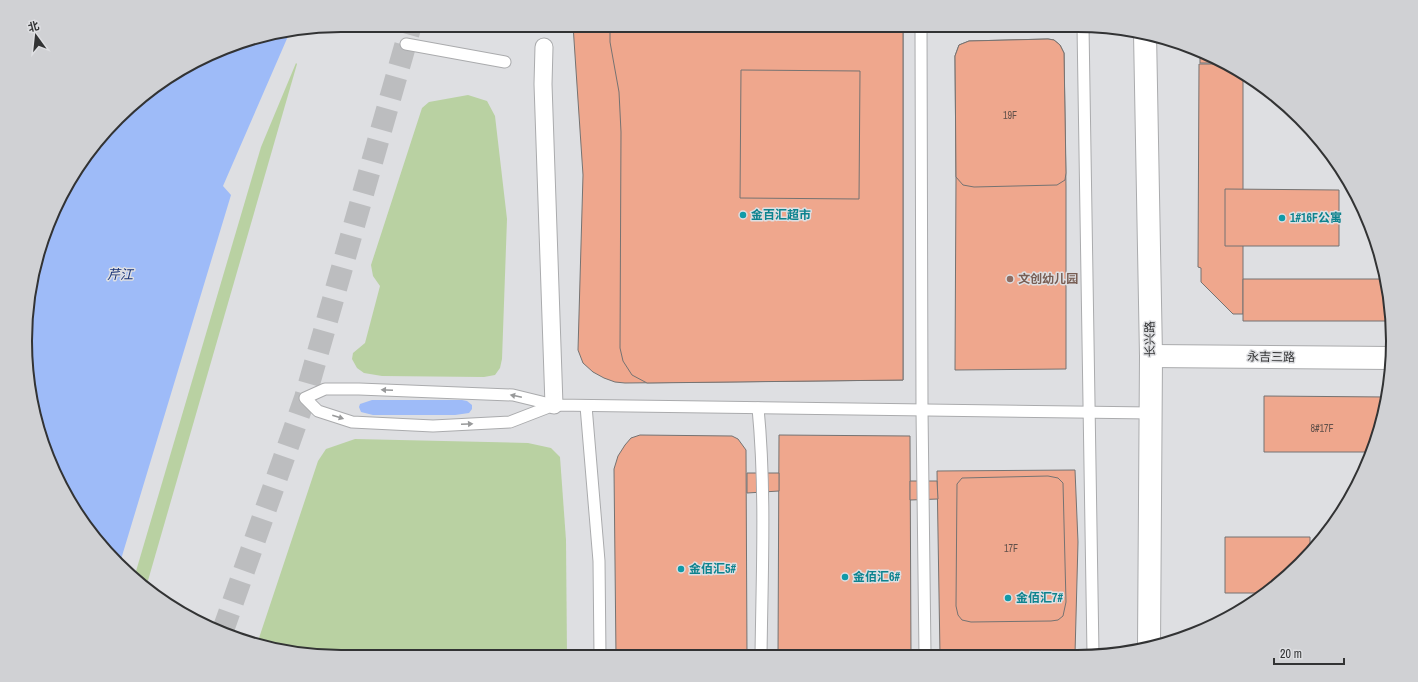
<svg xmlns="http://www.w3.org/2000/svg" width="1418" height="682" viewBox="0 0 1418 682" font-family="'Archivo Narrow','Noto Sans SC',sans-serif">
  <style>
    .green { fill: #b9d1a2 }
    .water { fill: #9ebbf8 }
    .building { fill: #efa78d; stroke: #757372 }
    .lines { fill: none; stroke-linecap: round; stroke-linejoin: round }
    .tertiary-tunnel { stroke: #bcbdbf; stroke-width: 22; stroke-dasharray: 22 11; stroke-linecap: butt }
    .service-casing { stroke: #aaabad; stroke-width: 13 }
    .pedestrian-casing { stroke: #aaabad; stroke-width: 19 }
    .minor-casing { stroke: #aaabad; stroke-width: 24 }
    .service { stroke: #fff; stroke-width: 11 }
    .pedestrian { stroke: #fff; stroke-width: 17 }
    .minor { stroke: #fff; stroke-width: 22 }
    .oneway { fill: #98999a }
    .culture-dot { fill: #0f9aa8; stroke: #dedfe2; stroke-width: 1.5 }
    .education-dot { fill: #8d6e63; stroke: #dedfe2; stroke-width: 1.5 }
    .labels { text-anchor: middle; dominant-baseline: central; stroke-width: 3; stroke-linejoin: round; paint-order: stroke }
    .number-label { font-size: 10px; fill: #61504a }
    .culture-label { font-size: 12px; font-weight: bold; fill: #0d838f; stroke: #dedfe2; text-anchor: start }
    .education-label { font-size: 12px; font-weight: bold; fill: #785e54; stroke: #dedfe2; text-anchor: start }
    .street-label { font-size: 12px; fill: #323334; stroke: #dedfe2 }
    .water-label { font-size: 13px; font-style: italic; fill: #163176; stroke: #dedfe2 }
    .rim { fill: none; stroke: #323334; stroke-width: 2 }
  </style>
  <rect width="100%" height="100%" fill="#dedfe2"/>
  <g class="green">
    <path d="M296,63L297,64L147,584L134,578L261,147Z"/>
    <path d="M468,95L487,101L495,116L507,219L502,359L500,368L495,375L484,377L382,376L364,373L357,368L352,359L353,353L365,343L380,286L373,276L371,265L422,108L429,102Z"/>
    <path d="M355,439L528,443L551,448L560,457L566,540L567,656L341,657L279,651L257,644L318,461L326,449Z"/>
  </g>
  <g class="water">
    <path d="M289,34L223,186L231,195L119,566L58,481L28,382L31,279L49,220L78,166L148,90L239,42Z"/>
    <path d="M372,400H462L467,401L472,405V409L469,413L455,415H373L361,412L359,407L360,404Z"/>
  </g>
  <g class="building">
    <path d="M573,25H903V380L625,383L615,382L604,378L593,372L583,363L578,350L583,175Z"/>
    <path d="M610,25H903V380L647,383L632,375L623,361L620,348L621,132L619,92L610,42Z"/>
    <path d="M1048,39L1054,40L1060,45L1064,53L1066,187V369L955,370L956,177L955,56L959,45L969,41Z"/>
    <path d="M1048,39L1054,40L1060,45L1064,53L1066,173L1065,180L1057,185L974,187L963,185L956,177L955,56L959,45L969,41Z"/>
    <path d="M1200,50L1225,63H1200Z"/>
    <path d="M1199,64H1225L1243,73V314H1233L1201,282V268L1198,267Z"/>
    <path d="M741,70L860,71L859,199L740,198Z"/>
    <path d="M1225,189L1339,190V246H1225Z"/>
    <path d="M1243,279H1387L1391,321H1243Z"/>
    <path d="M1264,396L1387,397V403L1372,452H1264Z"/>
    <path d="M640,435L732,436L738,439L746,450L747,656H616L614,469L618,456L625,445L631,438Z"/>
    <path d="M779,435L910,436L911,655H778Z"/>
    <path d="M1075,470L1078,542L1075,654L940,655L937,471Z"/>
    <path d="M747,473H779V491L747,493Z"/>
    <path d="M1048,476L1058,478L1063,483L1066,602L1063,616L1058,620L1051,621L971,622L962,620L958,615L956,606L957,484L962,478Z"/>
    <path d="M910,481H937L938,499L910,500Z"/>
    <path d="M1225,537H1310V552L1268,593H1225Z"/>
  </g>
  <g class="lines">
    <path class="tertiary-tunnel" d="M222,633L305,398L411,25"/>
    <defs>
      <g id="service">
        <path d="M921,25L922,410L925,655"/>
        <path d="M1083,26L1093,654"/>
        <path d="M406,44L505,62"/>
        <path d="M554,405L510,422L433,426L352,422L318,411L305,398L325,389H359L513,395L554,405L1151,413"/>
        <path d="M586,406L599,561L600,656"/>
        <path d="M758,408C766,490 762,573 761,656"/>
      </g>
      <path id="pedestrian" d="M544,47L543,84L554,405"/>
      <g id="minor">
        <path d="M1145,33L1151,356L1149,646"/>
        <path d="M1151,356L1391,358"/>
      </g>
    </defs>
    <use href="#service" class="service-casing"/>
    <use href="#pedestrian" class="pedestrian-casing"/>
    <use href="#minor" class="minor-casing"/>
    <use href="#service" class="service"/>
    <use href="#pedestrian" class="pedestrian"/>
    <use href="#minor" class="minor"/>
  </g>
  <defs><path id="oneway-solid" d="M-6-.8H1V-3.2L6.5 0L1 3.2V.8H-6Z"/></defs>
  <g class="oneway">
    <use href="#oneway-solid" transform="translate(387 390) rotate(-178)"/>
    <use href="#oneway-solid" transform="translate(516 396) rotate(-168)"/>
    <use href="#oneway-solid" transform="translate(338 417) rotate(17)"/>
    <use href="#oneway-solid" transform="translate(467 424) rotate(-3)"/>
  </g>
  <g class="culture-dot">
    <circle cx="743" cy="215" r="4"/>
    <circle cx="1282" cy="218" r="4"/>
    <circle cx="681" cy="569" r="4"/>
    <circle cx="845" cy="577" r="4"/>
    <circle cx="1008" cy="598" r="4"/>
  </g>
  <circle class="education-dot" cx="1010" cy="279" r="4"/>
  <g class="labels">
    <g class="number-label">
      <text x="1010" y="115">19F</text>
      <text x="1322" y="428">8#17F</text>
      <text x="1011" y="548">17F</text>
    </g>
    <g class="culture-label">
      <text x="751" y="215">金百汇超市</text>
      <text x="1290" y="218">1#16F公寓</text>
      <text x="689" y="569">金佰汇5#</text>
      <text x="853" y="577">金佰汇6#</text>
      <text x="1016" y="598">金佰汇7#</text>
    </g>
    <g class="education-label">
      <text x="1018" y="279">文创幼儿园</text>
    </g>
    <g class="street-label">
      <text transform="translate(1150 339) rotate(-91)">长兴路</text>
      <text transform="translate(1271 357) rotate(1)">永吉三路</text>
    </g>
    <g class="water-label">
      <text x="120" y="274">芹江</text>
    </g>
  </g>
  <path d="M0 0H1418V682H0ZM341 32H1077A309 309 0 0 1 1386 341V341A309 309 0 0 1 1077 650H341A309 309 0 0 1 32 341V341A309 309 0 0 1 341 32Z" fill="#d0d1d4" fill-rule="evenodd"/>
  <path class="rim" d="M341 32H1077A309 309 0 0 1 1386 341V341A309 309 0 0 1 1077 650H341A309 309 0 0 1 32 341V341A309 309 0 0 1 341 32Z"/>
  <g transform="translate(36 36) rotate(345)" stroke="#dedfe2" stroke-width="3" paint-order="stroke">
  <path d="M0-3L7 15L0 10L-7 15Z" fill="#323334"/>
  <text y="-6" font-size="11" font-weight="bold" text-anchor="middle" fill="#323334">北</text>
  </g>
  <path d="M1274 658v6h70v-6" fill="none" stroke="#323334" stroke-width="2"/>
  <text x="1280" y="658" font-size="12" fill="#323334" stroke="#dedfe2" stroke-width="3" paint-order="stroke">20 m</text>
</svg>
